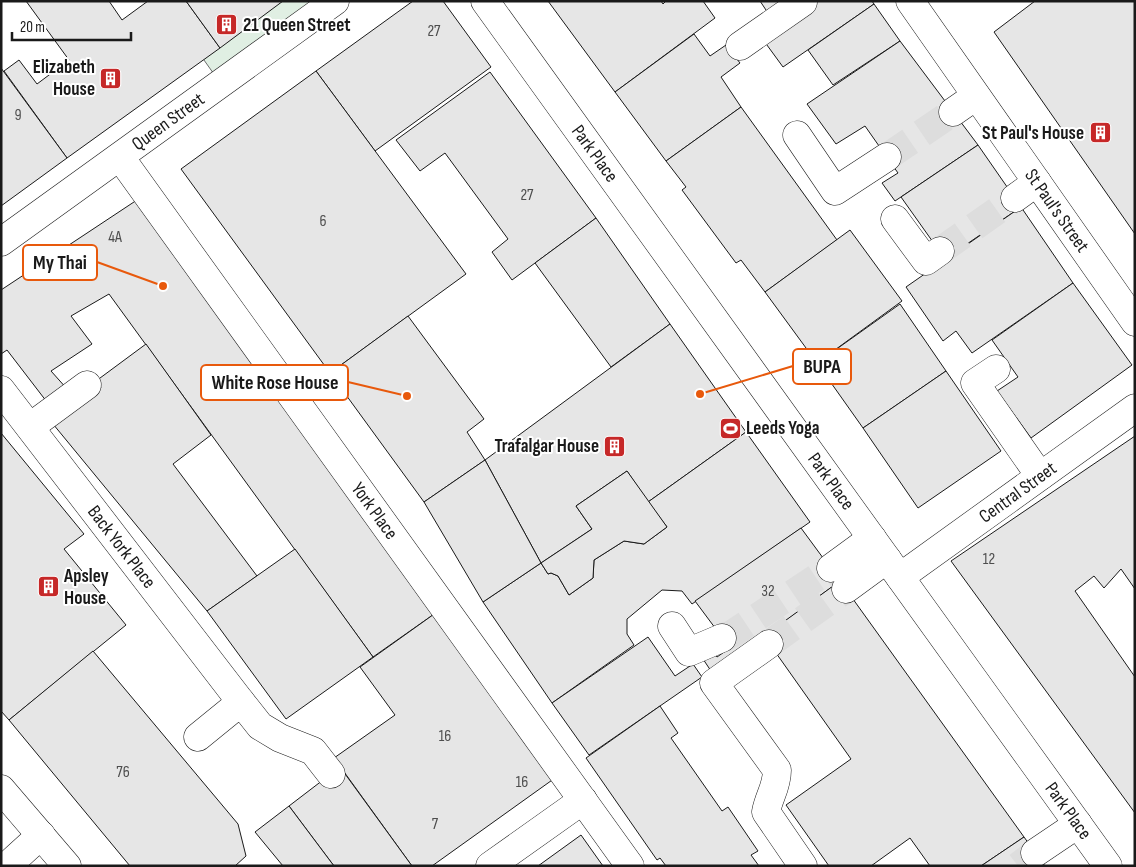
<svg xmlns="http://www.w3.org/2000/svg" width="1136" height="867" viewBox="0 0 1136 867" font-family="'Sofia Sans Condensed',sans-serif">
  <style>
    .green { fill: #e0efe3; stroke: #6a6a6a }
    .building { fill: #e6e6e6; stroke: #1a1a1a }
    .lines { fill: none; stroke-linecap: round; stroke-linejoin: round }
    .minor-tunnel { stroke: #ddd; stroke-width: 28; stroke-dasharray: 28 14; stroke-linecap: butt }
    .minor-casing { stroke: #1a1a1a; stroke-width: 29 }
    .minor { stroke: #fff; stroke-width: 28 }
    .labels { text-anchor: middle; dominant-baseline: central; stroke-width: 4; stroke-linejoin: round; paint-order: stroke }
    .number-label { font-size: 16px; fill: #4d4d4d }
    .poi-label { font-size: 19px; font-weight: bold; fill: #1a1a1a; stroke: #fff; text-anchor: start }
    .street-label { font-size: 19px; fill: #1a1a1a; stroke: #fff }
    .leader { fill: none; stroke: #e8590c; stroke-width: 2 }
    .callout-dot { fill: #e8590c; stroke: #fff; stroke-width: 2 }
    .callout { fill: #fff; stroke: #e8590c; stroke-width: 2 }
    .callout-label { font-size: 20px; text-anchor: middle; font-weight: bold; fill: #1a1a1a }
  </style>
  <rect width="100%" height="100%" fill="#fff"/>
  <path class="green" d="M162,1H335L221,84Z"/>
  <g class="building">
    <path d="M26,1H109L122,20L148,1H186L220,48L67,158L4,71L19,60L37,84L69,60Z"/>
    <path d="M186,1H283L220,48Z"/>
    <path d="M413,1H443L491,67L375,151L316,71Z"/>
    <path d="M548,1H661L663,4L666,1H703L715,18L615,92Z"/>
    <path d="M760,1H785L768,13Z"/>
    <path d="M803,1H872L874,4L783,67L764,41Z"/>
    <path d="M1035,1H1135V234L994,32Z"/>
    <path d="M874,4L900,41L833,85L808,50Z"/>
    <path d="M694,34L710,56L726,45L740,63L721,77L741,107L666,161L615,92Z"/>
    <path d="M900,41L978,145L895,201L882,183L898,173L865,126L836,144L807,104Z"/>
    <path d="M1,68L67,158L1,206Z"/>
    <path d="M316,71L466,274L330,373L181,169Z"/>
    <path d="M490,72L596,218L512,280L492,252L508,239L445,153L420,171L396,140Z"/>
    <path d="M741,107L837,240L765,292L741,260L736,263L682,190L686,187L666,161Z"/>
    <path d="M978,145L1021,207L945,259L901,197Z"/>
    <path d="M143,196L437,612L373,657L109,294L71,316L92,344L51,371L68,390L50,406L7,350L1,354V290Z"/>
    <path d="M1021,207L1073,283L972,353L956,331L943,341L906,287Z"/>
    <path d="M596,218L670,324L611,367L535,263Z"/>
    <path d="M850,230L902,301L817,363L765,292Z"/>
    <path d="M1073,283L1132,365L1031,438L997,391L1018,377L992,340Z"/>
    <path d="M900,304L946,371L863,428L817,363Z"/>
    <path d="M408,316L484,419L467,432L485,460L424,502L330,373Z"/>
    <path d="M670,324L746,432L648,502L627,471L576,506L592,529L541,563L485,460Z"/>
    <path d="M146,344L211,435L173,464L257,576L207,611L53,424L101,388L96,381Z"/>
    <path d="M946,371L1001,451L918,508L863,428Z"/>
    <path d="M746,432L810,522L692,604L682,591L662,590L627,619V634L634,645L552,703L483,602L541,563L548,574L551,573L558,576L569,595L593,578L594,560L624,541L644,544L667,527L648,502Z"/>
    <path d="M1,433L84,534L64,549L126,625L9,720L1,711Z"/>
    <path d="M1135,436V589L1121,569L1104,588L1094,576L1075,591L1135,677V813L951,561Z"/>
    <path d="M485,460L541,563L483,602L424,502Z"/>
    <path d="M627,471L667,527L644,544L624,541L594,560L593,578L569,595L558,576L551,573L548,574L541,563L592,529L576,506Z"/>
    <path d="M801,528L840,581L713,674L701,656L711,649L717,657L730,648L695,601Z"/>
    <path d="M295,549L373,657L286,719L207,611Z"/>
    <path d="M840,581L1024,837L981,866H930L910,838L871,866H829L786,805L851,759L764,636Z"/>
    <path d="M437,612L555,778L432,866H412L334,758L395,715L360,667Z"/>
    <path d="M648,637L675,676L693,664L702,677L589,755L552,703Z"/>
    <path d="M93,651L238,824L246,856L235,866H130L9,720Z"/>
    <path d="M660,706L678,733L671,738L722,811L728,807L758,851L751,855L759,866H666L660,858L657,860L586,758Z"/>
    <path d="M340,767L412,866H334L289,806Z"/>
    <path d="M289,806L334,866H283L255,832Z"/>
    <path d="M581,835L603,866H538Z"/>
    <path d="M1024,837L1045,866H981Z"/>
  </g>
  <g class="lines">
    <g class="minor-tunnel">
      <path d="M887,157L953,112"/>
      <path d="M940,251L1015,198"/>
      <path d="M722,638L732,634L831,568"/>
      <path d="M769,644L846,589"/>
      <path d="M1018,866L1035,853"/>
    </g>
    <defs>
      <g id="minor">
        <path id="s1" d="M485,1L1108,866"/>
        <path id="s2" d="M910,1L1135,322"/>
        <path d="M740,46L803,2"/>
        <path d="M953,112L976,96"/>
        <path d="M797,135L835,191L887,157"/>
        <path id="s3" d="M120,157L630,866"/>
        <path d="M1015,198L1037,182"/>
        <path d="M895,219L926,261L940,251"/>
        <path id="s4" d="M1,242L335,1"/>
        <path d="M996,369L975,383L1040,476"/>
        <path id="s5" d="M1,390L241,702"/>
        <path d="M30,427L87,385"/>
        <path d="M831,568L872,538"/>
        <path id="s6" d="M900,577L1135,408"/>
        <path d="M846,589L887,559"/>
        <path d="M672,626L689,652L722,638"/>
        <path d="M769,644L714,683L777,770C777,787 769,796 766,812L803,866"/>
        <path d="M198,737L241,702L260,726L280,738L313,751L331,774"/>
        <path d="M1,789L67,866"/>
        <path d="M1035,853L1078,824"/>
        <path d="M7,866L41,835"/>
        <path d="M490,866L583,800"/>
      </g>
    </defs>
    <use href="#minor" class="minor-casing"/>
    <use href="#minor" class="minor"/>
  </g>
  <defs>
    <symbol id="building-square" viewBox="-11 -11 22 22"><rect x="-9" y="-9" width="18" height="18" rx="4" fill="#c62828" stroke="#fff"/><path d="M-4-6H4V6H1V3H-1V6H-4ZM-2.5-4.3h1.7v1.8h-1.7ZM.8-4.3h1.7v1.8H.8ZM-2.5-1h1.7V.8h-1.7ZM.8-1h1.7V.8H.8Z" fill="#fff"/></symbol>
    <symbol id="stadium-square" viewBox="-11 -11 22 22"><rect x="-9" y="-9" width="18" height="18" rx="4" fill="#c62828" stroke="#fff"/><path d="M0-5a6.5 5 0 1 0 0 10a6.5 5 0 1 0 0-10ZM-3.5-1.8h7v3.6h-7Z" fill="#fff"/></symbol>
  </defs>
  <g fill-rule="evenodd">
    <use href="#building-square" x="214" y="12" width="25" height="25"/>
    <use href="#building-square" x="98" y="66" width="25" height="25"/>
    <use href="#building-square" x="1088" y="120" width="25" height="25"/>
    <use href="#stadium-square" x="718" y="416" width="25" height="25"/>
    <use href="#building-square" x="602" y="434" width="25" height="25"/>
    <use href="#building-square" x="36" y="574" width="25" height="25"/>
  </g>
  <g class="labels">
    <g class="number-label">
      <text x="434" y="31">27</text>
      <text x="18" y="115">9</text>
      <text x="527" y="195">27</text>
      <text x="323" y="221">6</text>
      <text x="115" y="237">4A</text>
      <text x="989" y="559">12</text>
      <text x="768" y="591">32</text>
      <text x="445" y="736">16</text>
      <text x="123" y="772">76</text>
      <text x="522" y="782">16</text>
      <text x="435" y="824">7</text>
    </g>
    <g class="poi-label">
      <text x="243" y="25">21 Queen Street</text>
      <text x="95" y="67" text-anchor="end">Elizabeth<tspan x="95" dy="22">House</tspan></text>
      <text x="1084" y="133" text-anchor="end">St Paul's House</text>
      <text x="746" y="428">Leeds Yoga</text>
      <text x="599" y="446" text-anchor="end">Trafalgar House</text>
      <text x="64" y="576">Apsley<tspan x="64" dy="22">House</tspan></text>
    </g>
    <g class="street-label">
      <text stroke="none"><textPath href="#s4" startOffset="206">Queen Street</textPath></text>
      <text stroke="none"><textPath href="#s1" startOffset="188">Park Place</textPath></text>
      <text stroke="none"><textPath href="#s2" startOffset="256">St Paul's Street</textPath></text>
      <text stroke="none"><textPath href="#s1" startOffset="592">Park Place</textPath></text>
      <text stroke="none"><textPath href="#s6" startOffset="145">Central Street</textPath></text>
      <text stroke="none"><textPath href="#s3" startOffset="436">York Place</textPath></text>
      <text stroke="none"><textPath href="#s5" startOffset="198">Back York Place</textPath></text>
      <text stroke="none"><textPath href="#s1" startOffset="998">Park Place</textPath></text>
    </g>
  </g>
  <path class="leader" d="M163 286L97 262M700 394L793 366M407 396L348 382"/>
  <g class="callout-dot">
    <circle cx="163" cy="286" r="5"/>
    <circle cx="700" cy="394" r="5"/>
    <circle cx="407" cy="396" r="5"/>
  </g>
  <g class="callout">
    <rect x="23" y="245" width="74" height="35" rx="5"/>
    <rect x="793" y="349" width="58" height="35" rx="5"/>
    <rect x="201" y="365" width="147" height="35" rx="5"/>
  </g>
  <g class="callout-label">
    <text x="60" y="269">My Thai</text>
    <text x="822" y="373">BUPA</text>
    <text x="275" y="389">White Rose House</text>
  </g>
  <rect width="1136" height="867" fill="none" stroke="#1a1a1a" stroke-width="5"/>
  <path d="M12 32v8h119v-8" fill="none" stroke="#1a1a1a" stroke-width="2.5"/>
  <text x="20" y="32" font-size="15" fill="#1a1a1a" stroke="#ffffff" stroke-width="4" paint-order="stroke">20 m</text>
</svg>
